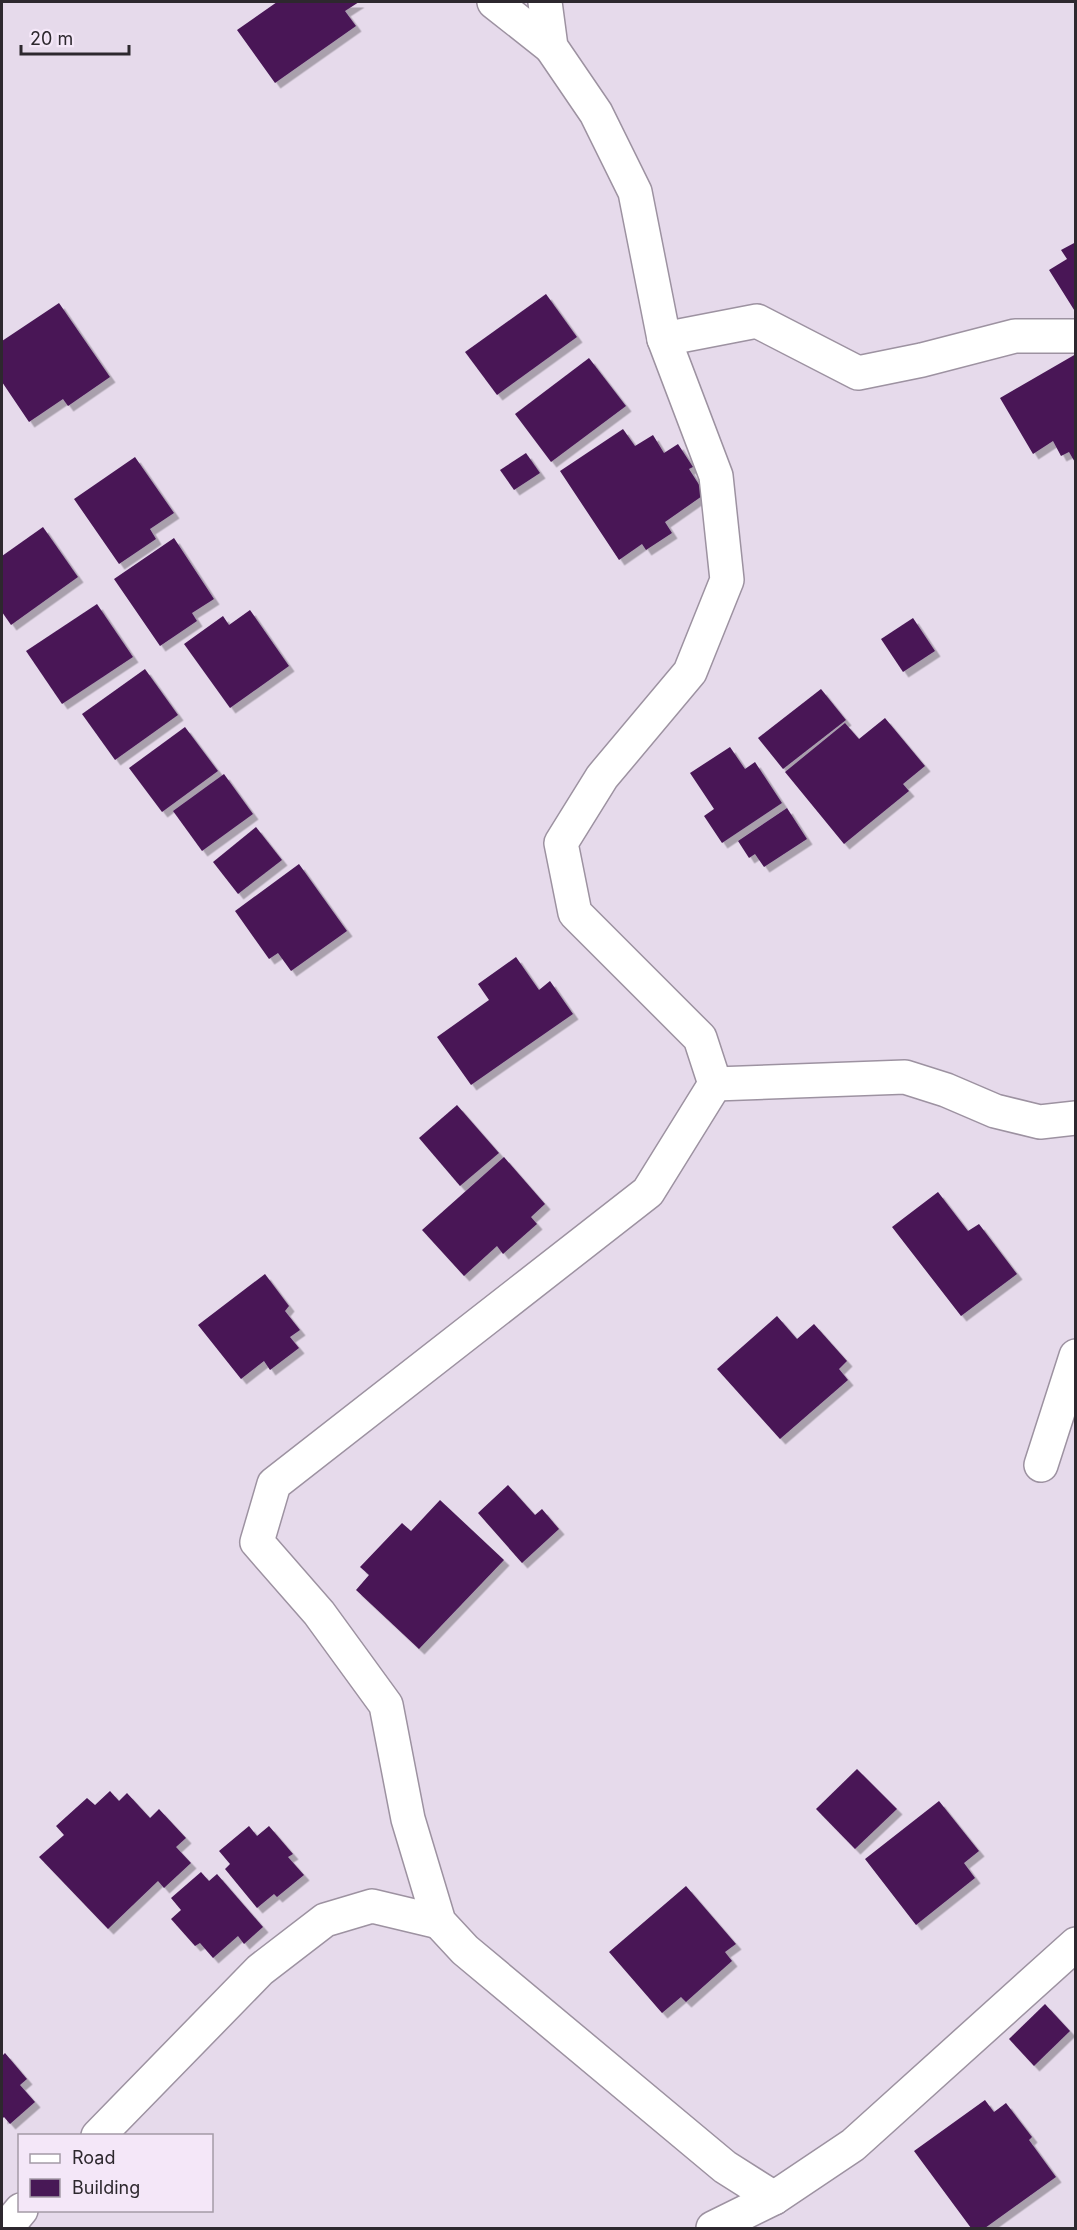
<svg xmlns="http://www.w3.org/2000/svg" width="1077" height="2230" viewBox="0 0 1077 2230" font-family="Inter,sans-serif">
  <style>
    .building { fill: #481856; filter: url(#shadow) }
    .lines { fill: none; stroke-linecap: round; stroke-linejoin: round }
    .minor-casing { stroke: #9d92a1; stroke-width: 36 }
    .minor { stroke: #fff; stroke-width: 33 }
  </style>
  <defs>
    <filter id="shadow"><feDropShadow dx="5.5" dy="5.5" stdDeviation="0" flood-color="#0004"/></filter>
  </defs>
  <rect width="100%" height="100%" fill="#e6daeb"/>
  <g class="building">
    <path d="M277,2H359L345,11L356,26L275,83L237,30Z"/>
    <path d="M1076,242V313L1049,270L1067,259L1061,250Z"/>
    <path d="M546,294L577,337L497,395L465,352Z"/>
    <path d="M59,303L110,377L68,406L63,399L29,422L2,382V341Z"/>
    <path d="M1076,354V464L1069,452L1061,456L1053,441L1033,454L1000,398Z"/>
    <path d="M589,358L626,406L551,462L515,414Z"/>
    <path d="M623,429L635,446L653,435L664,453L678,444L693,467L689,469L705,494L665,522L672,533L646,550L642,544L619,560L560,471Z"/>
    <path d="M526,453L540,473L514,490L500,470Z"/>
    <path d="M135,457L174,513L150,529L156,539L119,564L74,499Z"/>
    <path d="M43,527L78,577L11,625L2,612V556Z"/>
    <path d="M174,538L214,599L192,613L197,621L160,646L114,579Z"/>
    <path d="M97,604L133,657L62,704L26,651Z"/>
    <path d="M250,610L289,666L230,708L184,644L223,616L229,625Z"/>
    <path d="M913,618L935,651L903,672L881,639Z"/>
    <path d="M145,669L178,715L115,760L82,714Z"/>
    <path d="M821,689L846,720L783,769L758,738Z"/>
    <path d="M885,718L925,766L903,784L909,791L844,844L785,772L845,723L859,739Z"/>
    <path d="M185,727L218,771L162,812L129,768Z"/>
    <path d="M730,747L745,769L755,762L782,803L722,843L704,816L714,809L690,773Z"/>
    <path d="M224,774L253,814L202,851L173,811Z"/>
    <path d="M787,808L807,839L764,867L755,854L749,858L738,841Z"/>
    <path d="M256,827L282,860L238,894L213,862Z"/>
    <path d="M299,864L347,931L291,971L278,953L269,959L235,911Z"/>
    <path d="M516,957L539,990L550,981L573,1014L471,1085L437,1037L489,1000L478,984Z"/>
    <path d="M457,1105L499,1153L460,1186L419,1138Z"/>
    <path d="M504,1157L545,1204L531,1217L537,1224L503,1254L497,1246L464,1276L422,1230Z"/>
    <path d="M938,1192L968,1231L979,1224L1017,1274L961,1316L892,1227Z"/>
    <path d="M265,1274L289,1306L285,1311L300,1330L290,1337L299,1348L270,1370L264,1361L241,1379L198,1325Z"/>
    <path d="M777,1316L797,1339L814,1324L847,1361L839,1369L848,1380L780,1439L717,1369Z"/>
    <path d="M508,1485L535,1515L542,1509L559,1529L522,1563L478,1513Z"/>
    <path d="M440,1500L504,1560L419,1649L356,1590L369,1575L360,1567L402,1523L411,1531Z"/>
    <path d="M857,1769L897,1809L855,1849L816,1809Z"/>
    <path d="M110,1791L119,1801L127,1793L150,1818L159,1809L186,1838L176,1847L191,1863L164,1888L158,1881L108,1929L39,1857L64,1835L56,1826L87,1798L95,1805Z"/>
    <path d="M939,1801L979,1851L964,1863L975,1878L916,1925L865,1859Z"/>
    <path d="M249,1826L257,1836L269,1826L293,1854L288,1857L304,1875L277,1897L274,1894L257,1908L225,1869L230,1864L219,1851Z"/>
    <path d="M201,1872L209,1881L217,1874L263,1927L244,1944L238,1936L213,1958L200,1943L195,1946L171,1919L181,1910L171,1898Z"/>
    <path d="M686,1886L736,1944L725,1952L732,1961L686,2002L681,1997L662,2013L609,1952Z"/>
    <path d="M1045,2004L1070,2031L1034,2066L1009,2039Z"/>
    <path d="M5,2053L27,2079L20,2085L35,2102L10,2124L4,2117L2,2119V2056Z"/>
    <path d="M985,2100L994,2112L1006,2103L1032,2137L1029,2140L1056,2177L985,2228H971L914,2151Z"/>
  </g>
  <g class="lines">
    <defs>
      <g id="minor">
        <path d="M494,2L551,47"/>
        <path d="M545,2L551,47L596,113L635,192L664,339L716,476L727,580L690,672L602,777L561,843L575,913L700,1038L715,1084"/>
        <path d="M664,339L757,321L858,373L922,360L1015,336H1076"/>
        <path d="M715,1084L648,1192L274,1484L257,1542L319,1613L386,1705L408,1819L439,1922L465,1950L725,2167L774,2198"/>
        <path d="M715,1084L905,1077L946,1090L995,1111L1040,1122L1076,1118"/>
        <path d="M1041,1465L1076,1356"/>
        <path d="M98,2136L260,1970L325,1920L372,1906L439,1922"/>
        <path d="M6,2228L21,2210"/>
        <path d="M713,2228L774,2198L853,2145L1076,1944"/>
      </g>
    </defs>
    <use href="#minor" class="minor-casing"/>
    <use href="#minor" class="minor"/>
  </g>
  <rect width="1077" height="2230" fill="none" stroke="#2d282e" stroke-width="6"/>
  <rect x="18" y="2134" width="195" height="78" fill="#f4e7f8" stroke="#a49ba7" stroke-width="1.5"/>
  <rect x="30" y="2154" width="30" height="9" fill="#ffffff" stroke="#a49ba7" stroke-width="1.5"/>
  <text x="72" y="2164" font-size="18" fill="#2d282e">Road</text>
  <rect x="30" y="2179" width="30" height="18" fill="#481856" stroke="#a49ba7" stroke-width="1.5"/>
  <text x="72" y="2194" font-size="18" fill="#2d282e">Building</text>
  <path d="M21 45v9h108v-9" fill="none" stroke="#2d282e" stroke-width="3"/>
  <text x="30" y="45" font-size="18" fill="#2d282e" stroke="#f4e7f8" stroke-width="4.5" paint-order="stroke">20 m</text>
</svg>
